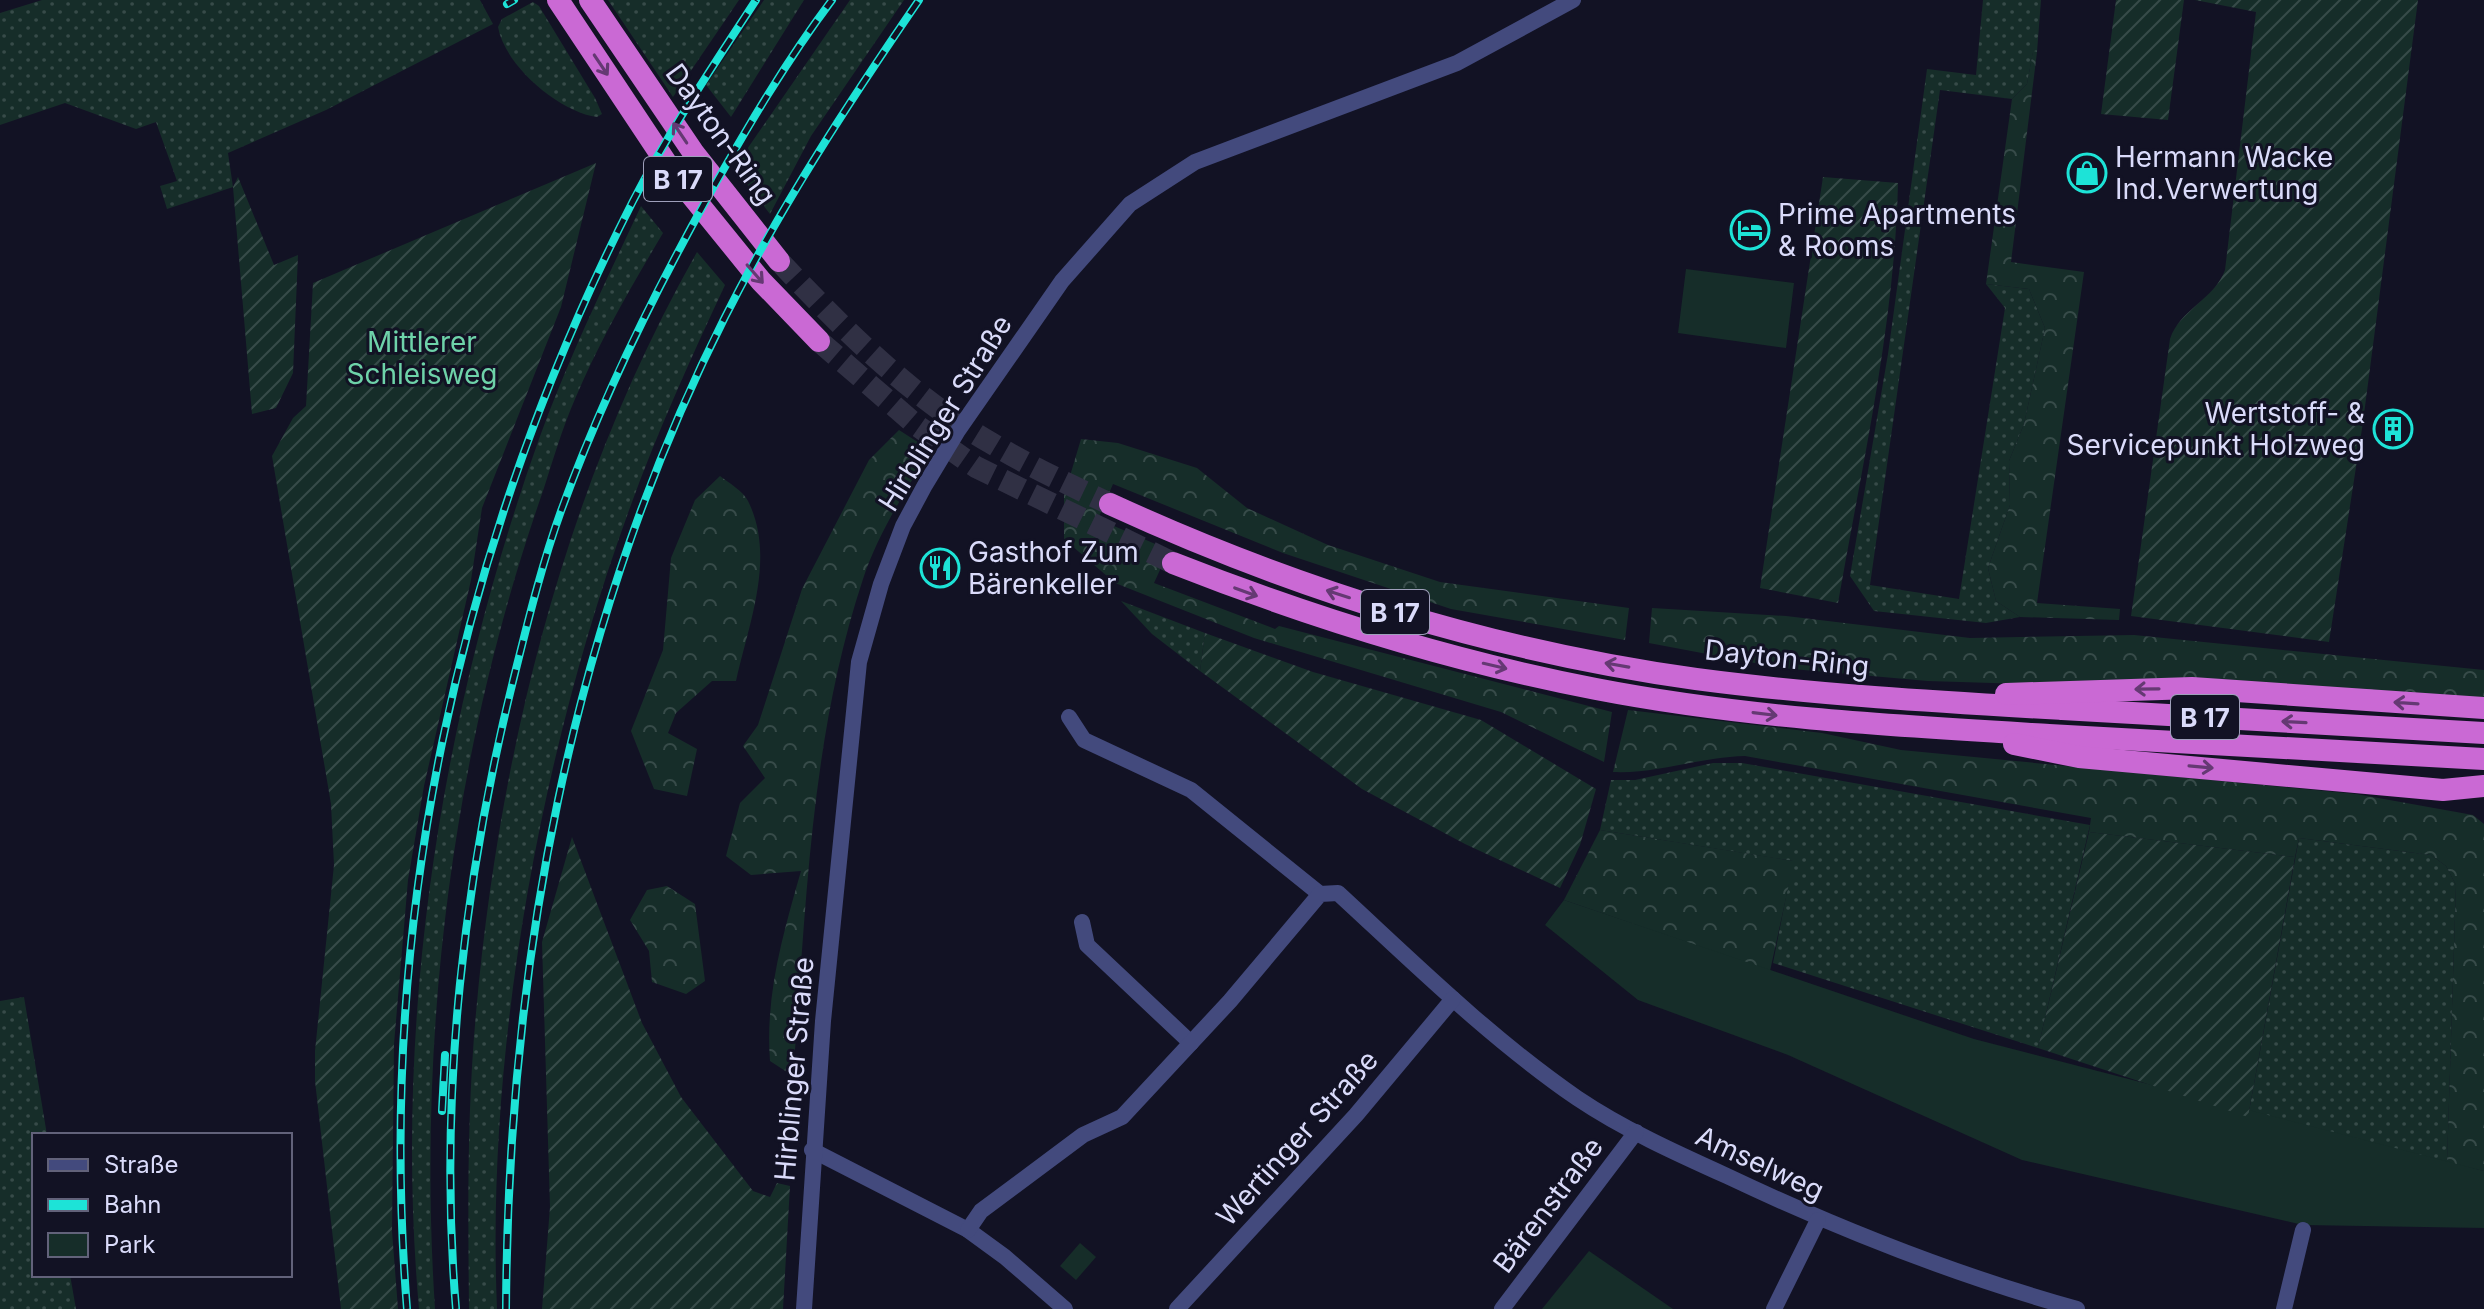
<svg xmlns="http://www.w3.org/2000/svg" width="2484" height="1309" viewBox="0 0 2484 1309" font-family="Inter,sans-serif">
  <style>
    .grass { fill: url(#grass-dots) }
    .forest { fill: url(#forest-crowns) }
    .park { fill: #162d29 }
    .garden { fill: url(#garden-furrows) }
    .lines { fill: none; stroke-linecap: round; stroke-linejoin: round }
    .trunk-tunnel { stroke: #303044; stroke-width: 22; stroke-dasharray: 22 11; stroke-linecap: butt }
    .minor { stroke: #434a7d; stroke-width: 16 }
    .tertiary { stroke: #434a7d; stroke-width: 16 }
    .trunk { stroke: #ca69d4; stroke-width: 22 }
    .rail-casing { stroke: #1de3d7; stroke-width: 8 }
    .rail { stroke: #121224; stroke-width: 5; stroke-dasharray: 15; stroke-linecap: butt }
    .oneway { stroke: #653973 }
    .labels { text-anchor: middle; dominant-baseline: central; stroke-width: 6; stroke-linejoin: round; paint-order: stroke }
    .shield { fill: #121224; stroke: #9e9fba; stroke-width: 2 }
    .shield-label { font-size: 26px; font-weight: bold; fill: #dadbfa }
    .street-label { font-size: 28px; fill: #dadbfa; stroke: #121224 }
    .poi-label { font-size: 28px; fill: #dadbfa; stroke: #121224; text-anchor: start }
    .park-label { font-size: 28px; fill: #6ed2a9; stroke: #121224 }
  </style>
  <defs>
    <pattern id="grass-dots" width="8" height="8" patternUnits="userSpaceOnUse" patternTransform="scale(2)"><rect width="8" height="8" fill="#162d29"/><path d="M2 2h.1M6 6h.1" fill="none" stroke="#374b49" stroke-width="1.8" stroke-linecap="round"/></pattern>
    <pattern id="forest-crowns" width="20" height="18" patternUnits="userSpaceOnUse" patternTransform="scale(2)"><rect width="20" height="18" fill="#162d29"/><path d="M2 6a3 3 0 1 1 6 0M12 15a3 3 0 1 1 6 0" fill="none" stroke="#374b49"/></pattern>
    <pattern id="garden-furrows" width="10" height="10" patternUnits="userSpaceOnUse" patternTransform="scale(2)"><rect width="10" height="10" fill="#162d29"/><path d="M-1 1l2-2M0 10L10 0M9 11l2-2" fill="none" stroke="#374b49"/></pattern>
  </defs>
  <rect width="100%" height="100%" fill="#121224"/>
  <g class="grass">
    <path d="M42,0H480L493,24L326,110L228,153L233,187L167,209L160,186L177,181L156,122L136,129L65,103L0,125V13Z"/>
    <path d="M608,0H739L673,97Z"/>
    <path d="M764,0H804L731,117L706,85Z"/>
    <path d="M850,0H904L811,136L770,214L734,168Z"/>
    <path d="M1983,0H2041L2037,52H2033L2027,84L2012,99L1940,90L1870,585L1959,599L2005,308L1986,284L2029,289L2045,328L2024,424L2009,461L2010,505L1988,568L1996,601L2020,617L1986,623L1874,611L1850,576L1888,354L1927,69L1976,75Z"/>
    <path d="M533,2L539,6L595,98L602,114L597,117C559,112 505,66 498,27L502,19Z"/>
    <path d="M641,206L663,233C631,287 599,342 575,399C562,429 553,460 543,491C452,751 417,1034 435,1309H419C393,1018 441,714 539,439C568,359 605,283 641,206Z"/>
    <path d="M697,252L725,285C690,360 656,435 628,513C540,756 486,1051 497,1309H469C468,1210 467,1111 476,1013C500,747 565,486 697,252Z"/>
    <path d="M1121,601L1205,633L1200,671L1152,634Z"/>
    <path d="M1713,763H1742L2090,825L2038,1048L1773,963L1793,861L1600,830L1611,780H1635Z"/>
    <path d="M2299,838L2431,855L2446,866L2456,885L2447,1163L2248,1117Z"/>
    <path d="M24,997L47,1135H34V1275H70L76,1309H0V1001Z"/>
  </g>
  <g class="forest">
    <path d="M2033,51L2037,52L2011,262L2084,272L2037,603L2120,609L2119,620L2020,617L1996,601L1988,568L2010,505L2009,461L2024,424L2045,328L2029,289L1986,284L2012,99L2027,84Z"/>
    <path d="M899,430L930,450C906,491 878,533 863,579C810,738 806,910 793,1076L770,1061C765,995 783,934 801,871L751,875L726,856L740,803L765,778L743,746L758,725L802,589L869,460Z"/>
    <path d="M1081,439L1118,443L1197,468L1247,508L1328,545L1440,582L1629,608L1625,640L1451,609L1283,553L1113,484L1098,519L1169,550L1154,583L1275,629L1279,626L1612,712L1604,762L1501,712L1254,638L1115,583L1064,539V496Z"/>
    <path d="M720,476C729,483 743,491 748,501C776,557 749,623 736,681H712L676,713L668,733L697,749L687,796L654,789L631,731L663,650L671,558L695,500Z"/>
    <path d="M1652,608L1786,616L1970,638L2134,635L2484,670V698L1928,681L1781,668L1649,643Z"/>
    <path d="M1628,710L1822,733L1901,750L2356,794L2473,815L2484,824V1171L2447,1163L2456,885L2446,866L2431,855L2299,838L2295,857L2089,832L2091,818L1745,756C1700,757 1657,774 1613,772Z"/>
    <path d="M1600,830L1794,861L1770,971L1564,900Z"/>
    <path d="M667,886L695,904L705,981L686,994L652,982L649,951L630,920L647,890Z"/>
  </g>
  <g class="park">
    <path d="M1686,269L1794,283L1786,348L1678,333Z"/>
    <path d="M1564,900L1974,1039L2484,1171V1228L2303,1225L2022,1160L1788,1055L1638,1000L1545,925Z"/>
    <path d="M1080,1243L1096,1257L1076,1280L1060,1266Z"/>
    <path d="M1589,1251L1673,1309H1542Z"/>
  </g>
  <g class="garden">
    <path d="M2116,0H2184L2168,120L2101,114Z"/>
    <path d="M2195,0H2418L2363,422L2329,642L2131,616L2170,339C2180,309 2214,300 2225,270L2256,12Z"/>
    <path d="M596,163L561,307L482,508L471,580L424,786L408,880L394,1044L392,1231L398,1309H341L315,1081V1051L334,865L331,804L272,456L293,418L306,406L313,283Z"/>
    <path d="M238,177L274,265L298,255L293,373L276,408L252,414L233,187Z"/>
    <path d="M1823,177L1898,183C1895,323 1862,465 1838,603L1760,588Z"/>
    <path d="M1205,633L1313,672L1481,720L1596,789L1580,845L1560,888L1465,844L1362,789L1200,671Z"/>
    <path d="M2089,832L2295,857L2248,1117L2038,1048Z"/>
    <path d="M572,837L642,1023L681,1097L753,1191L770,1197L777,1183L790,1186L783,1309H542L550,1207L542,942Z"/>
  </g>
  <g class="lines">
    <g class="trunk-tunnel">
      <path d="M779,261C843,329 910,396 991,443C1029,466 1070,485 1110,504"/>
      <path d="M819,341L916,425L976,467L1173,563"/>
    </g>
    <g class="minor">
      <path d="M1069,717L1084,740L1191,790L1320,894"/>
      <path d="M1082,922L1087,945L1191,1043"/>
      <path d="M812,1150L968,1230L1005,1257L1065,1309"/>
      <path d="M968,1230L981,1211L1083,1135L1122,1117L1230,1001L1320,894L1338,893C1415,964 1490,1038 1577,1098C1623,1129 1676,1153 1727,1176C1841,1230 1955,1275 2077,1309"/>
      <path d="M1177,1309L1356,1115L1453,999"/>
      <path d="M1502,1309L1636,1132"/>
      <path d="M1774,1309L1818,1220"/>
      <path d="M2284,1309L2303,1230"/>
    </g>
    <path class="tertiary" d="M804,1309L823,1021L859,662L881,584L903,526L925,485L957,432L1062,281L1130,204L1195,162L1457,63L1573,0"/>
    <g class="trunk">
      <path d="M558,0L671,170L761,281L819,341"/>
      <path d="M590,0L693,152L779,261"/>
      <path d="M1110,504C1295,589 1494,651 1696,679C1817,695 1940,702 2062,709C2202,717 2343,725 2484,733"/>
      <path d="M1173,563C1310,617 1451,661 1596,689C1746,718 1898,726 2049,735C2194,743 2339,751 2484,759"/>
      <path d="M2006,694L2192,688L2484,708"/>
      <path d="M2014,744L2079,757L2443,790L2484,786"/>
    </g>
    <defs>
      <g id="rail">
        <path d="M507,4L514,0"/>
        <path d="M442,1111L445,1055"/>
        <path d="M407,1309C376,925 458,544 633,201C669,131 713,66 756,0"/>
        <path d="M456,1309C438,1095 464,873 517,665C530,613 543,561 561,511C601,401 652,297 709,195C747,128 786,61 832,0"/>
        <path d="M506,1309C508,967 570,624 725,317C781,206 849,102 919,0"/>
      </g>
    </defs>
    <use href="#rail" class="rail-casing"/>
    <use href="#rail" class="rail"/>
  </g>
  <defs><path id="oneway-shaft" d="M-6 0H5M1.5-3L5.5 0L1.5 3" fill="none" stroke-width="1.6" stroke-linecap="round" stroke-linejoin="round" transform="scale(2)"/></defs>
  <g class="oneway">
    <use href="#oneway-shaft" transform="translate(601 65) rotate(56)"/>
    <use href="#oneway-shaft" transform="translate(680 133) rotate(-124)"/>
    <use href="#oneway-shaft" transform="translate(755 274) rotate(49)"/>
    <use href="#oneway-shaft" transform="translate(1246 592) rotate(20)"/>
    <use href="#oneway-shaft" transform="translate(1338 594) rotate(-162)"/>
    <use href="#oneway-shaft" transform="translate(1617 665) rotate(-170)"/>
    <use href="#oneway-shaft" transform="translate(1495 666) rotate(13)"/>
    <use href="#oneway-shaft" transform="translate(2147 689) rotate(179)"/>
    <use href="#oneway-shaft" transform="translate(2406 703) rotate(-176)"/>
    <use href="#oneway-shaft" transform="translate(1765 714) rotate(7)"/>
    <use href="#oneway-shaft" transform="translate(2294 722) rotate(-177)"/>
    <use href="#oneway-shaft" transform="translate(2201 767) rotate(5)"/>
  </g>
  <defs>
    <symbol id="shop-ring" viewBox="-11 -11 22 22"><circle r="9.5" fill="#121224" stroke="#1de3d7" stroke-width="1.5"/><path d="M-5-2.5h2.3a2.7 3.5 0 0 1 5.4 0H5L5.5 6h-11ZM-1.5-2.5h3a1.5 2.3 0 0 0-3 0Z" fill="#1de3d7"/></symbol>
    <symbol id="hotel-ring" viewBox="-11 -11 22 22"><circle r="9.5" fill="#121224" stroke="#1de3d7" stroke-width="1.5"/><path d="M-6-4.5h1.5V1H6V5H4.5V3h-9V5H-6ZM-4 0a1.8 1.8 0 1 1 3.6 0ZM.5 0V-2.5h3Q6-2.5 6 0Z" fill="#1de3d7"/></symbol>
    <symbol id="building-ring" viewBox="-11 -11 22 22"><circle r="9.5" fill="#121224" stroke="#1de3d7" stroke-width="1.5"/><path d="M-4-6H4V6H1V3H-1V6H-4ZM-2.5-4.3h1.7v1.8h-1.7ZM.8-4.3h1.7v1.8H.8ZM-2.5-1h1.7V.8h-1.7ZM.8-1h1.7V.8H.8Z" fill="#1de3d7"/></symbol>
    <symbol id="restaurant-ring" viewBox="-11 -11 22 22"><circle r="9.5" fill="#121224" stroke="#1de3d7" stroke-width="1.5"/><path d="M-5-6h1v4h1v-4h1v4h1v-4h1v5L-1.5 .5V6h-2V.5L-5-1ZM5-6V6H3V1.5H1.5Q1.5-4 5-6Z" fill="#1de3d7"/></symbol>
  </defs>
  <g fill-rule="evenodd">
    <use href="#shop-ring" x="2065" y="151" width="44" height="44"/>
    <use href="#hotel-ring" x="1728" y="208" width="44" height="44"/>
    <use href="#building-ring" x="2371" y="407" width="44" height="44"/>
    <use href="#restaurant-ring" x="918" y="546" width="44" height="44"/>
  </g>
  <g class="labels">
    <g class="shield">
      <rect x="644" y="157" width="68" height="44" rx="6"/>
      <rect x="1361" y="590" width="68" height="44" rx="6"/>
      <rect x="2171" y="695" width="68" height="44" rx="6"/>
    </g>
    <g class="shield-label">
      <text x="678" y="179">B 17</text>
      <text x="1395" y="612">B 17</text>
      <text x="2205" y="717">B 17</text>
    </g>
    <g class="street-label">
      <text transform="translate(721 134) rotate(54)">Dayton-Ring</text>
      <text transform="translate(945 413) rotate(-58)">Hirblinger Straße</text>
      <text transform="translate(1787 658) rotate(6)">Dayton-Ring</text>
      <text transform="translate(794 1069) rotate(-85)">Hirblinger Straße</text>
      <text transform="translate(1297 1138) rotate(-48)">Wertinger Straße</text>
      <text transform="translate(1760 1163) rotate(25)">Amselweg</text>
      <text transform="translate(1548 1205) rotate(-53)">Bärenstraße</text>
    </g>
    <g class="poi-label">
      <text x="2115" y="157">Hermann Wacke<tspan x="2115" dy="32">Ind.Verwertung</tspan></text>
      <text x="1778" y="214">Prime Apartments<tspan x="1778" dy="32">&amp; Rooms</tspan></text>
      <text x="2365" y="413" text-anchor="end">Wertstoff- &amp;<tspan x="2365" dy="32">Servicepunkt Holzweg</tspan></text>
      <text x="968" y="552">Gasthof Zum<tspan x="968" dy="32">Bärenkeller</tspan></text>
    </g>
    <g class="park-label">
      <text x="422" y="342">Mittlerer<tspan x="422" dy="32">Schleisweg</tspan></text>
    </g>
  </g>
  <rect x="32" y="1133" width="260" height="144" fill="#121224" stroke="#62627a" stroke-width="2"/>
  <rect x="48" y="1159" width="40" height="12" fill="#434a7d" stroke="#62627a" stroke-width="2"/>
  <text x="104" y="1173" font-size="24" fill="#dadbfa">Straße</text>
  <rect x="48" y="1199" width="40" height="12" fill="#1de3d7" stroke="#62627a" stroke-width="2"/>
  <text x="104" y="1213" font-size="24" fill="#dadbfa">Bahn</text>
  <rect x="48" y="1233" width="40" height="24" fill="#162d29" stroke="#62627a" stroke-width="2"/>
  <text x="104" y="1253" font-size="24" fill="#dadbfa">Park</text>
</svg>
